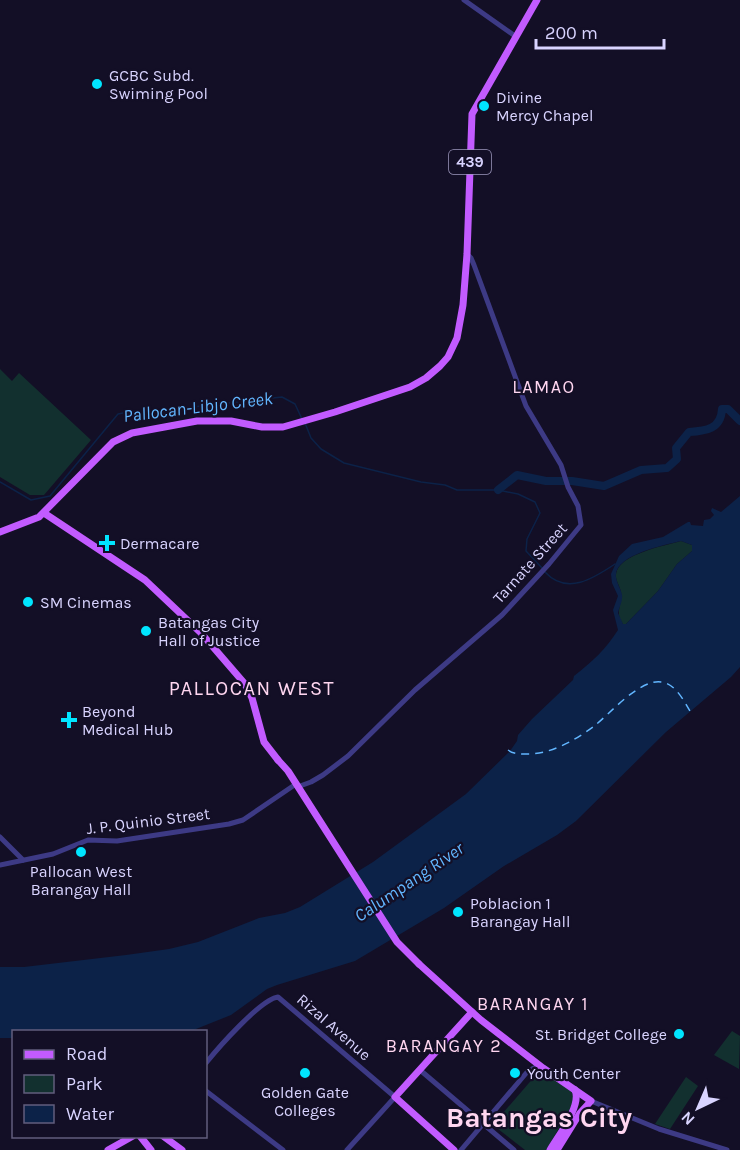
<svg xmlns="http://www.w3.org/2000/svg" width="740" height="1150" viewBox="0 0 740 1150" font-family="Karla,sans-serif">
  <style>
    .green { fill: #12302f }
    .water { fill: #0c2248; fill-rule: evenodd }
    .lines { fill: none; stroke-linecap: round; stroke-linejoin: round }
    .stream { stroke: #0c2248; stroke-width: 1.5 }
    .river { stroke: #0c2248; stroke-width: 8 }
    .ferry { stroke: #62b6ff; stroke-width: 1.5; stroke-dasharray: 8 6; stroke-linecap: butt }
    .minor { stroke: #3d3a85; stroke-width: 5 }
    .major { stroke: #c25bff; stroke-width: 7 }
    .major-bridge { stroke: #c25bff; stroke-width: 7 }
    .poi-dot { fill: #00e5ff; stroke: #130f26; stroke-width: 2 }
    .labels { text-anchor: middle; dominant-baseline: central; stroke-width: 4.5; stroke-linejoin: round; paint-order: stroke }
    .shield { fill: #130f26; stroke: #9e99be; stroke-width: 1.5 }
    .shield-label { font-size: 15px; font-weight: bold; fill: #d9d4ff }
    .poi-label { font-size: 16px; fill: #d9d4ff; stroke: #130f26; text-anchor: start }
    .street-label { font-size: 16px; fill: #d9d4ff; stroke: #130f26 }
    .neighbourhood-label { font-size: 18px; letter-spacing: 1.5px; fill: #ffd6f0; stroke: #130f26 }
    .water-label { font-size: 18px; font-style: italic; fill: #62b6ff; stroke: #130f26 }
    .quarter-label { font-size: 20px; letter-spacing: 1.5px; fill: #ffd6f0; stroke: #130f26 }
    .town-label { font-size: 28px; font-weight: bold; fill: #ffd6f0; stroke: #130f26 }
  </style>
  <rect width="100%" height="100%" fill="#130f26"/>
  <g class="green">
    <path d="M0,369L12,381L19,373L91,440L44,495H30L0,477Z"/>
    <path d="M681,541L692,545V551L677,564L658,591L626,624H623C614,612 623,604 621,592C620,586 615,580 616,574C619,554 664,546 681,541Z"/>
    <path d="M732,1031L740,1036L739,1069L714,1055Z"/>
    <path d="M541,1069L572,1091L574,1103L546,1150H525L498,1129L495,1125L496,1121Z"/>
    <path d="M686,1077L698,1086L670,1129L655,1124Z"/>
  </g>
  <path class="water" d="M740,496V667L731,677L666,732L576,821L557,835L504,866L444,908L355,961L277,985L267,989L231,1015L191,1031L14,1032L13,1038H0V967H24L126,955L169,949L198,942L259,918L285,913L300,907L373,862L466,794L510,751L517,741L518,735L532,719L573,680L574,676C592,662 606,649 618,630L613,610L618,596L612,583L611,574L619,556L632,544L663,537L688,522H690L691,525L703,526L704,520L710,519L714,515L711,511L712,508L721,512ZM681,541L692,545V551L677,564L658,591L626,624H623L618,613C619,607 623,601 622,595C621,589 617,584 616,577C613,555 665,545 681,541Z"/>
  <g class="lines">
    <g class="stream">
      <path d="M305,423L311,438L321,449L344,463L421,482L445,485L457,490H498L518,494L535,502L540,513L527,539L526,551L542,568"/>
      <path d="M0,482L31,500L50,496L118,414L133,411H156L282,397L295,404L302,419"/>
      <path d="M545,572C567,596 594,578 615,564"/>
    </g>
    <path class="river" d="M498,490L517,475L546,481H572L604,486L641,470L667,468L677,459L676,448L689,432C706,431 721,429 722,409H728L740,421"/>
    <path class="ferry" d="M508,750C515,755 522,754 530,754C553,753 575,740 593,727C610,714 639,679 661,682C675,683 684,701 690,711"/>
    <g class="minor">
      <path d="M464,0L515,36"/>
      <path d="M300,786L311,782L323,775L348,756L415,690L502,615L549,564L581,525L578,506L568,487L561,465L526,406L474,265L471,258L467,254"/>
      <path d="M0,837L23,860"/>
      <path d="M0,865L53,854L88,840L117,841L229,824L243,820L293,786"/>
      <path d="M206,1063C218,1048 261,999 278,997L395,1097L347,1150"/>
      <path d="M420,1070L514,1150"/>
      <path d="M206,1091L283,1150"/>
      <path d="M591,1101L659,1129L727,1150"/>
      <path d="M461,1150L528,1071L540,1065"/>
    </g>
    <g class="major">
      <path d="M44,513L145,580L201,633L245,684L252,698L264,742L278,760"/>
      <path d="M0,532L39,517L113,442L132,433L197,421H231L262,427H283L335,412L410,387L426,378L440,366L448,357L457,338L463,305L467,254L472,114L537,0"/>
      <path d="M419,964L481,1020L543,1068L591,1101L580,1113L557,1150"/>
      <path d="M140,1136L151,1150"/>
      <path d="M163,1136L182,1150"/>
      <path d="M108,1150L133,1136"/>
      <path d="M454,1150L395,1097L472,1012"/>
      <path d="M550,1150C558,1136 582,1106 575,1090"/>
    </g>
    <path class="major-bridge" d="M278,760L288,771L397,942L419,964"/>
  </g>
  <g class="poi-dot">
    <circle cx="97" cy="84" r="6"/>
    <circle cx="484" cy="106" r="6"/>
    <path d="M104 534h6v6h6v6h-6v6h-6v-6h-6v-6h6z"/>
    <circle cx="28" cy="602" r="6"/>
    <circle cx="146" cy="631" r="6"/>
    <path d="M66 711h6v6h6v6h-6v6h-6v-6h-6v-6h6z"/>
    <circle cx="81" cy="852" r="6"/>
    <circle cx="458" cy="912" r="6"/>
    <circle cx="679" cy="1034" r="6"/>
    <circle cx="305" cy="1073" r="6"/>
    <circle cx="515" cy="1073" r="6"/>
  </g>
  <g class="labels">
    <rect class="shield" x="449" y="150" width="42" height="24" rx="4.5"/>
    <g class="shield-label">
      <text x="470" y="162">439</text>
    </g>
    <g class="poi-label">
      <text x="109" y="75">GCBC Subd.<tspan x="109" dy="18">Swiming Pool</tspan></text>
      <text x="496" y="97">Divine<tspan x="496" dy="18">Mercy Chapel</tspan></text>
      <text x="120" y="543">Dermacare</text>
      <text x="40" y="602">SM Cinemas</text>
      <text x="158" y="622">Batangas City<tspan x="158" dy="18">Hall of Justice</tspan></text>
      <text x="82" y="711">Beyond<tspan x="82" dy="18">Medical Hub</tspan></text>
      <text x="81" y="871" text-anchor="middle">Pallocan West<tspan x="81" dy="18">Barangay Hall</tspan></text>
      <text x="470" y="903">Poblacion 1<tspan x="470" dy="18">Barangay Hall</tspan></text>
      <text x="667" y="1034" text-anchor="end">St. Bridget College</text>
      <text x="527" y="1073">Youth Center</text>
      <text x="305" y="1092" text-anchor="middle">Golden Gate<tspan x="305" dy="18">Colleges</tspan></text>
    </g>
    <g class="street-label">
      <text transform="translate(530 563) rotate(-48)">Tarnate Street</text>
      <text transform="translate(148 821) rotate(-7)">J. P. Quinio Street</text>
      <text transform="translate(334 1027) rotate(41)">Rizal Avenue</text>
    </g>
    <g class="neighbourhood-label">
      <text x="544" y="387">LAMAO</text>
      <text x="533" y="1004">BARANGAY 1</text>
      <text x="444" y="1046">BARANGAY 2</text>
    </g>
    <g class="water-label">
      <text transform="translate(198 407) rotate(-7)">Pallocan-Libjo Creek</text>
      <text transform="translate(409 882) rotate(-34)">Calumpang River</text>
    </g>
    <g class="quarter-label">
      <text x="252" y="688">PALLOCAN WEST</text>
    </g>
    <g class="town-label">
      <text x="539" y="1117">Batangas City</text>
    </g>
  </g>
  <rect x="12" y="1030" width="195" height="108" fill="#130f26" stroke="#625e7d" stroke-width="1.5"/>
  <rect x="24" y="1050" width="30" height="9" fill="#c25bff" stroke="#625e7d" stroke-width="1.5"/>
  <text x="66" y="1060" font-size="18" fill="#d9d4ff">Road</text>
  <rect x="24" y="1075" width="30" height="18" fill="#12302f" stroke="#625e7d" stroke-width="1.5"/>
  <text x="66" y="1090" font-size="18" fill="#d9d4ff">Park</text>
  <rect x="24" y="1105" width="30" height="18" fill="#0c2248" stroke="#625e7d" stroke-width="1.5"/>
  <text x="66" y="1120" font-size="18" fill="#d9d4ff">Water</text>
  <g transform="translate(698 1108) rotate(224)" stroke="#130f26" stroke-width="4.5" paint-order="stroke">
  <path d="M0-4.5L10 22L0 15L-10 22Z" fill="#d9d4ff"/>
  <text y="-9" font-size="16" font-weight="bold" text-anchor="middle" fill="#d9d4ff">N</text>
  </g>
  <path d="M536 39v9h128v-9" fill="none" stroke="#d9d4ff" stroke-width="3"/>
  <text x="545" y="39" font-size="18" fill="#d9d4ff" stroke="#130f26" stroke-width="4.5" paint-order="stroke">200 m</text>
</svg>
